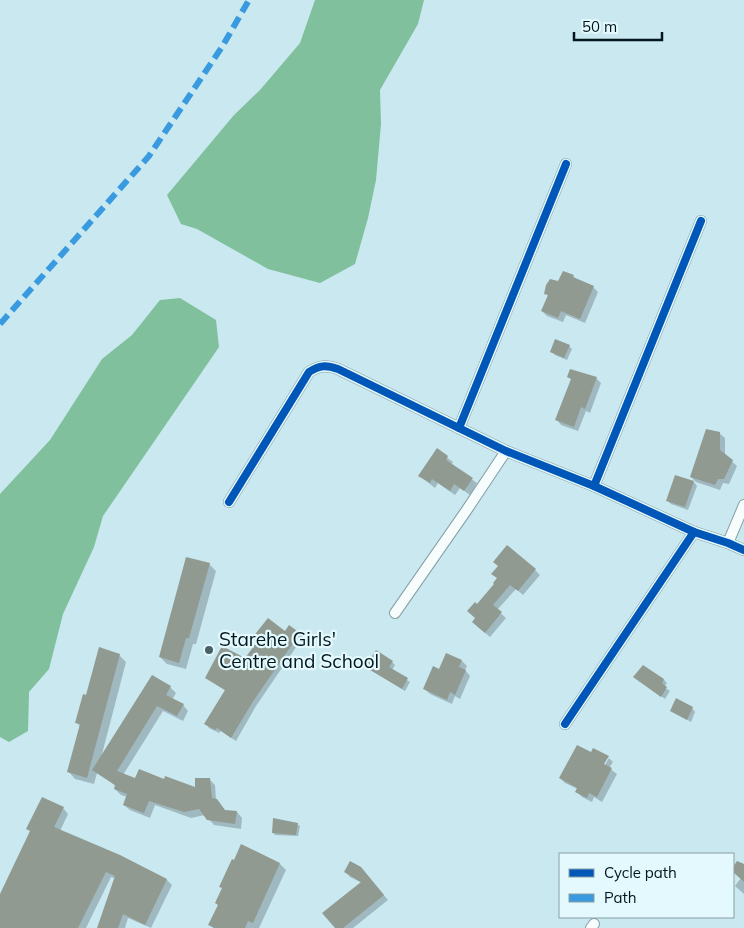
<svg xmlns="http://www.w3.org/2000/svg" width="744" height="928" viewBox="0 0 744 928" font-family="Mulish,sans-serif">
  <style>
    .water { fill: #80c09d }
    .shadow { fill: #0003 }
    .building { fill: #909a91 }
    .lines { fill: none; stroke-linecap: round; stroke-linejoin: round }
    .street-casing { stroke: #869ea4; stroke-width: 12 }
    .street { stroke: #f7fcfd; stroke-width: 10 }
    .quiet { stroke: #399adf; stroke-width: 6; stroke-dasharray: 12 6; stroke-linecap: butt }
    .cycleway-casing { stroke: #e3f9fe; stroke-width: 11 }
    .cycleway { stroke: #0057b8; stroke-width: 8 }
    .poi-dot { fill: #486066; stroke: #e3f9fe; stroke-width: 2 }
    .labels { text-anchor: middle; dominant-baseline: central; stroke-width: 4.5; stroke-linejoin: round; paint-order: stroke }
    .poi-label { font-size: 19px; fill: #02171c; stroke: #e3f9fe; text-anchor: start }
  </style>
  <rect width="100%" height="100%" fill="#c9e8f0"/>
  <g class="water">
    <path d="M315,0H424L418,24L380,90L381,124L376,180L368,218L355,264L320,283L268,269L197,229L181,224L167,195L234,115L260,90L300,43Z"/>
    <path d="M180,298L216,320L219,347L103,516L94,547L63,614L49,669L29,692L28,731L9,742L0,737V494L50,440L102,359L132,335L160,300Z"/>
  </g>
  <g class="shadow">
    <path d="M573,276L577,280L593,287L598,292L585,323L566,315L563,322L547,316L542,311L548,296L546,293L559,282Z"/>
    <path d="M569,346L572,349L567,360L555,355L552,352Z"/>
    <path d="M569,377L596,378L601,383L590,413L586,411L578,431L561,425L557,420L572,380Z"/>
    <path d="M719,433L725,438V455L737,466L729,484L723,483L720,490L696,482L691,477Z"/>
    <path d="M437,450L453,462L451,465L477,483L470,495L460,488L455,495L438,483L435,488L420,476Z"/>
    <path d="M694,482L697,486L688,510L671,504L668,501Z"/>
    <path d="M209,564L216,571L196,644H193L186,669L167,664L160,657Z"/>
    <path d="M535,570L540,575L523,595L516,589L497,610L506,618L490,637L478,627L476,618L477,606L495,585Z"/>
    <path d="M289,626L303,637L256,706L236,741L221,731L219,733L209,728L206,724L226,691L206,678L246,660L258,642L285,633Z"/>
    <path d="M447,654L462,661L467,666L465,670L470,676L460,699L455,696L452,704L430,694L425,689L440,671Z"/>
    <path d="M119,655L126,662L101,758L153,676L170,687L176,693L172,700L183,705L188,711L183,721L163,711L123,775L136,780L165,781L196,788L209,779L215,785L216,800L226,812H237L242,818L241,829L214,825L205,815L191,818L155,805L150,818L130,810L124,805L127,797L121,795L115,789L116,786L97,773L94,784L75,779L69,772L81,727L77,723L87,697Z"/>
    <path d="M392,662L395,665L392,670L410,682L405,691L367,667Z"/>
    <path d="M638,680H664L667,683L664,687L670,691L665,699Z"/>
    <path d="M692,708L695,712L691,722L672,711Z"/>
    <path d="M609,758L613,762L609,768L617,774L602,802L594,797L592,802L582,797L577,792L578,789L565,783L560,778L600,769L602,770Z"/>
    <path d="M63,808L68,814L60,831L167,880L172,885L151,928L128,918L125,928H98L116,879L111,877L86,928H0V897Z"/>
    <path d="M297,824L300,826L298,836L275,835L273,832Z"/>
    <path d="M242,846L280,864L286,870L259,928H213L210,925Z"/>
    <path d="M738,862L744,866V894L735,886L741,878L733,870Z"/>
    <path d="M346,872L366,874L388,900L353,928H336L362,883L350,877Z"/>
  </g>
  <g class="building">
    <path d="M563,271L574,275L573,277L594,286L580,319L561,311L558,318L541,311L548,295L544,294L546,285L550,279L558,281Z"/>
    <path d="M555,339L570,345L564,358L550,352Z"/>
    <path d="M570,369L597,377L585,409L581,407L574,427L555,420L571,379L567,377Z"/>
    <path d="M706,429L720,432V450L733,460L724,479H718L715,485L690,477Z"/>
    <path d="M437,448L448,456L446,460L473,478L464,491L454,484L450,491L432,479L430,483L418,476Z"/>
    <path d="M675,475L694,481L685,507L666,501Z"/>
    <path d="M507,545L536,569L518,591L510,585L493,605L502,612L485,633L472,622L475,618L467,611L475,602L477,604L494,584L493,583L497,578L491,574L498,566L493,562Z"/>
    <path d="M186,557L210,563L189,638H186L179,663L159,657Z"/>
    <path d="M268,618L285,631L289,625L300,633L252,703L231,738L217,728L215,730L204,724L225,690L205,678L222,646L245,658L257,642L252,638Z"/>
    <path d="M99,647L120,654L87,778L67,772L80,724L75,723L83,694L86,695Z"/>
    <path d="M376,650L393,661L389,667L408,678L402,689L365,667Z"/>
    <path d="M446,653L462,660L459,667L466,670L455,695L450,692L447,700L423,689L433,666L439,669Z"/>
    <path d="M643,665L664,679L662,683L667,687L661,697L633,677Z"/>
    <path d="M152,675L171,686L166,695L184,704L177,716L157,706L117,771L135,778L139,769L164,779L165,776L195,787V778H210L212,798L217,799L225,810L237,811L235,824L207,820L199,809L184,812L149,801L144,813L123,805L127,794L114,789L115,785L92,770Z"/>
    <path d="M676,698L693,707L687,720L670,711Z"/>
    <path d="M577,745L591,752L593,748L609,756L604,764L612,768L597,797L589,793L587,798L575,792L577,788L559,778Z"/>
    <path d="M42,797L64,807L54,827L120,855L167,879L145,925L123,914L118,928H97L115,876L106,872L78,928H0V894L30,831L26,829Z"/>
    <path d="M273,818L298,823L296,835L272,833Z"/>
    <path d="M241,844L280,863L253,923L248,921L245,928H215L208,925L218,905L215,903L222,888L219,887L232,859L234,860Z"/>
    <path d="M350,861L361,867L384,895L343,928H335L322,913L361,882L344,872Z"/>
    <path d="M737,861L744,864V882L733,872V867Z"/>
  </g>
  <g class="lines">
    <defs>
      <g id="street">
        <path d="M459,428L566,164"/>
        <path d="M594,486L701,221"/>
        <path d="M229,502L309,372C320,365 326,365 338,369L506,451L594,486L694,532L728,543L744,550"/>
        <path d="M728,543L744,505"/>
        <path d="M395,613L466,511L506,451"/>
        <path d="M565,724L694,532"/>
        <path d="M591,928L594,924"/>
      </g>
    </defs>
    <use href="#street" class="street-casing"/>
    <use href="#street" class="street"/>
    <path class="quiet" d="M0,324L149,156L222,47L249,0"/>
    <defs>
      <g id="cycleway">
        <path d="M459,428L566,164"/>
        <path d="M594,486L701,221"/>
        <path d="M229,502L309,372C320,365 326,365 338,369L506,451L594,486L694,532L728,543L744,550"/>
        <path d="M565,724L694,532"/>
      </g>
    </defs>
    <use href="#cycleway" class="cycleway-casing"/>
    <use href="#cycleway" class="cycleway"/>
  </g>
  <circle class="poi-dot" cx="209" cy="650" r="5"/>
  <g class="labels">
    <g class="poi-label">
      <text x="219" y="639">Starehe Girls'<tspan x="219" dy="22">Centre and School</tspan></text>
    </g>
  </g>
  <rect x="559" y="853" width="175" height="65" fill="#e3f9fe" stroke="#899fa4"/>
  <rect x="569" y="869" width="25" height="8" fill="#0057b8" stroke="#899fa4"/>
  <text x="604" y="878" font-size="15" fill="#02171c">Cycle path</text>
  <rect x="569" y="894" width="25" height="8" fill="#399adf" stroke="#899fa4"/>
  <text x="604" y="903" font-size="15" fill="#02171c">Path</text>
  <path d="M574 32v8h88v-8" fill="none" stroke="#02171c" stroke-width="2.5"/>
  <text x="582" y="32" font-size="15" fill="#02171c" stroke="#e3f9fe" stroke-width="4" paint-order="stroke">50 m</text>
</svg>
